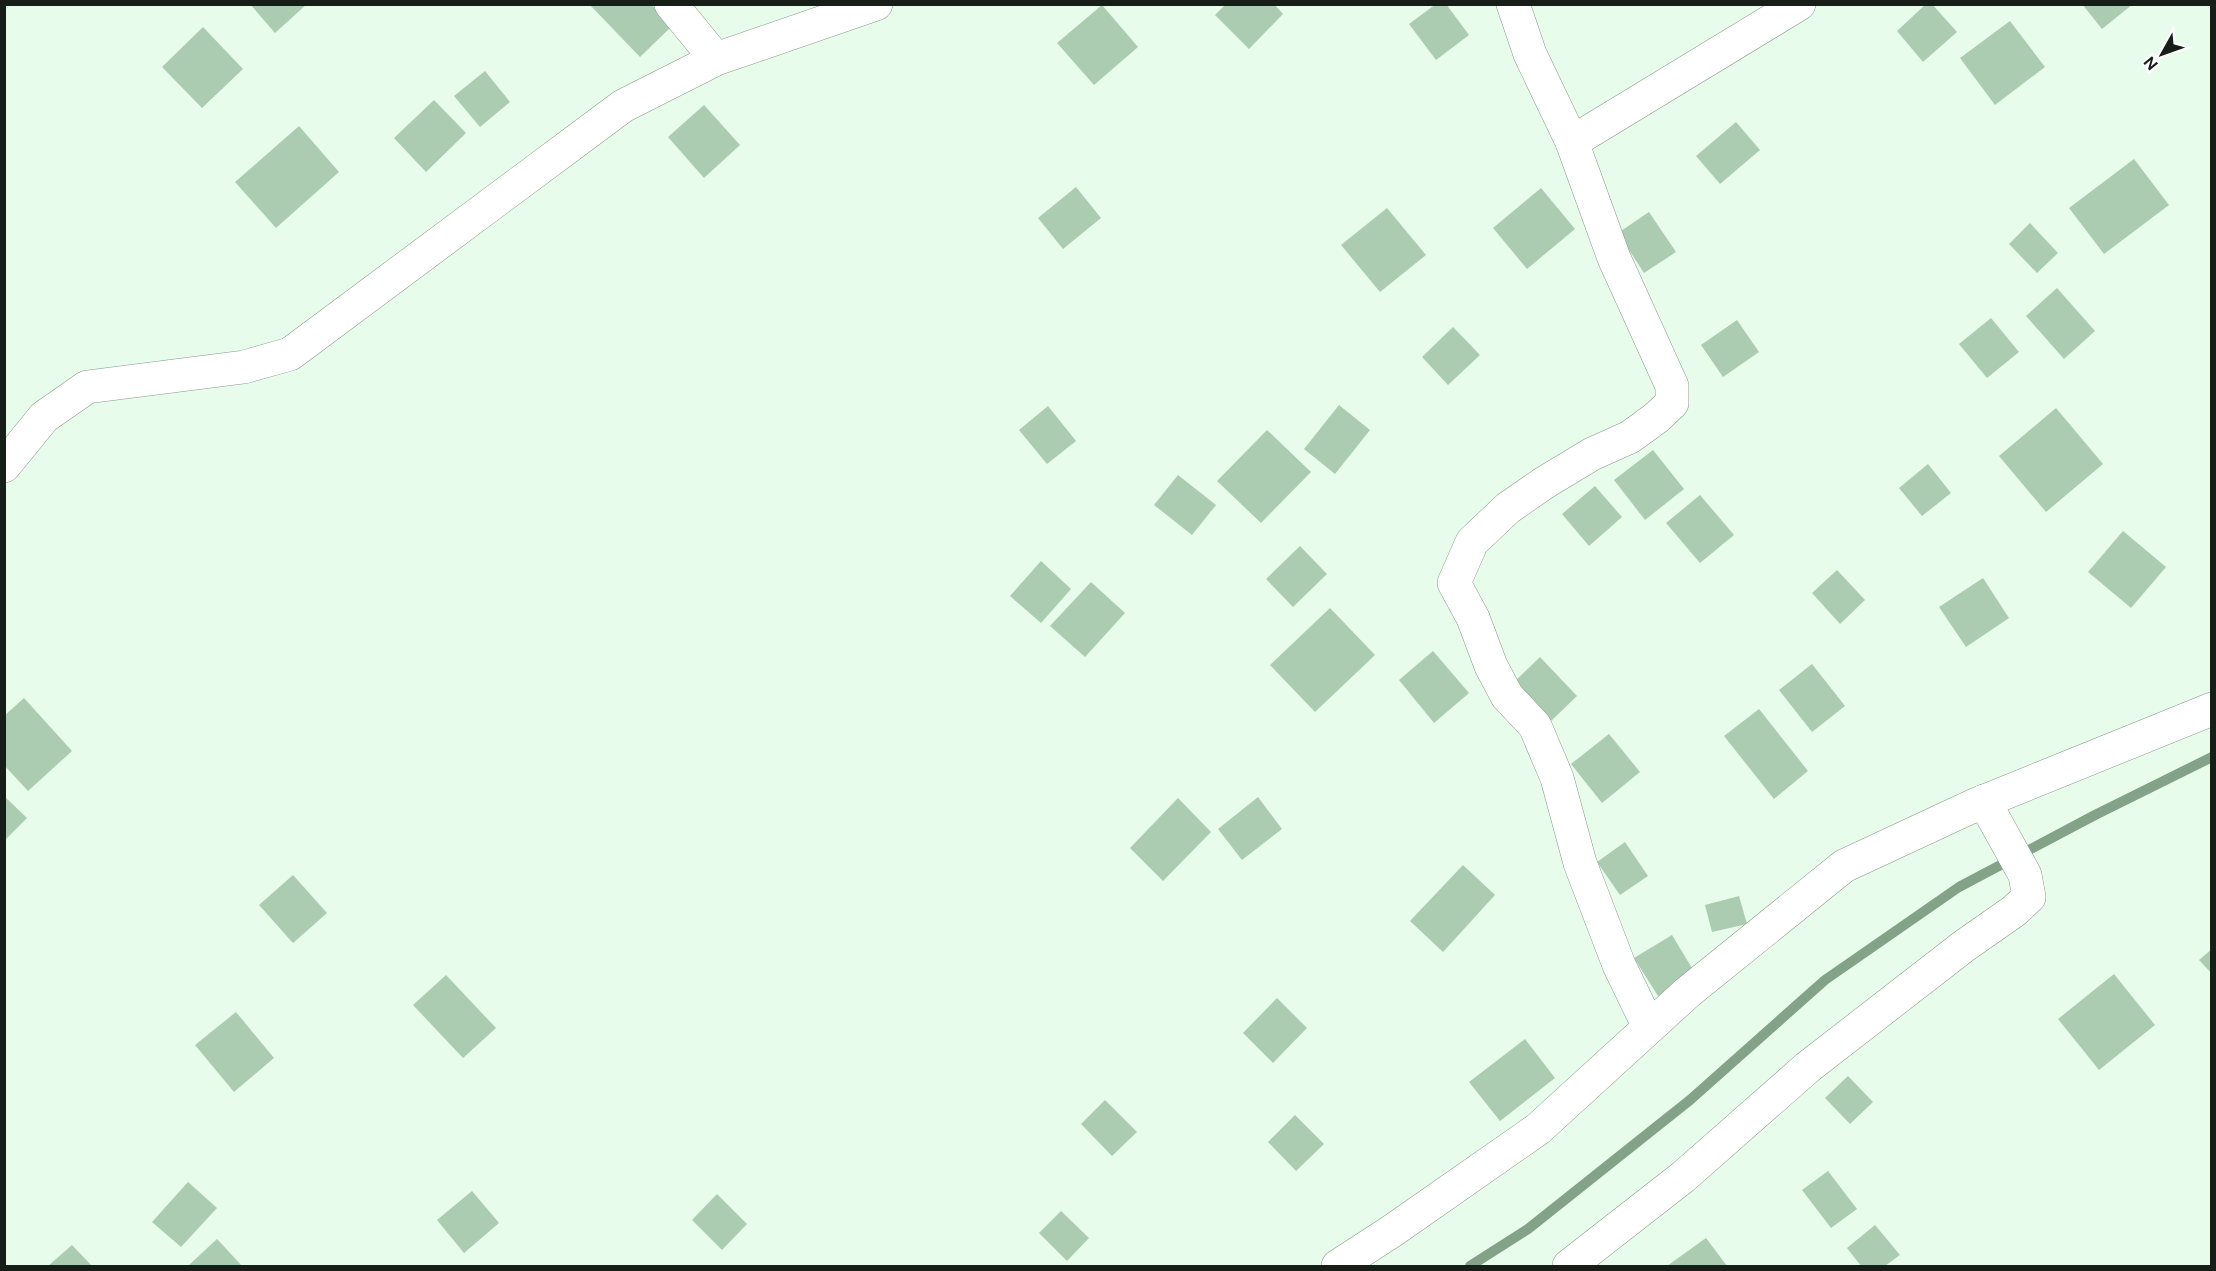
<svg xmlns="http://www.w3.org/2000/svg" width="2216" height="1271" viewBox="0 0 2216 1271" font-family="'DM Sans',sans-serif">
  <style>
    .lines { fill: none; stroke-linecap: round; stroke-linejoin: round }
    .stream { stroke: #83a288; stroke-width: 10 }
    .building { fill: #acccb1 }
    .minor-casing { stroke: #879a8a; stroke-width: 34 }
    .minor { stroke: #fff; stroke-width: 33 }
  </style>
  <rect width="100%" height="100%" fill="#e7fcea"/>
  <g class="lines">
    <path class="stream" d="M1470,1266L1528,1229L1690,1100L1825,980L1959,887L2095,815L2212,757"/>
  </g>
  <g class="building">
    <path d="M250,4H307L275,33Z"/>
    <path d="M589,4H651L672,26L640,57Z"/>
    <path d="M1226,4H1274L1283,14L1249,49L1215,15Z"/>
    <path d="M1436,4H1446L1469,35L1436,60L1409,24Z"/>
    <path d="M1926,4H1932L1957,32L1923,62L1897,31Z"/>
    <path d="M2082,4H2133L2102,29Z"/>
    <path d="M1102,5L1138,47L1094,85L1057,43Z"/>
    <path d="M2010,21L2045,67L1995,105L1960,58Z"/>
    <path d="M203,27L243,69L202,108L162,67Z"/>
    <path d="M485,71L510,102L480,127L454,96Z"/>
    <path d="M434,100L466,133L426,172L394,138Z"/>
    <path d="M704,105L740,145L704,178L668,137Z"/>
    <path d="M1736,122L1760,150L1720,184L1696,156Z"/>
    <path d="M299,126L339,172L276,228L235,182Z"/>
    <path d="M2134,159L2169,205L2104,254L2069,208Z"/>
    <path d="M1076,187L1101,218L1063,249L1038,218Z"/>
    <path d="M1541,188L1575,229L1527,269L1493,228Z"/>
    <path d="M1387,208L1426,255L1380,292L1341,245Z"/>
    <path d="M1649,212L1676,252L1644,273L1618,233Z"/>
    <path d="M2030,223L2058,253L2037,273L2009,244Z"/>
    <path d="M2057,288L2095,331L2064,359L2026,316Z"/>
    <path d="M1991,318L2019,352L1987,378L1959,344Z"/>
    <path d="M1737,320L1759,352L1723,377L1701,345Z"/>
    <path d="M1453,327L1480,355L1448,385L1422,357Z"/>
    <path d="M1339,405L1370,430L1335,474L1304,449Z"/>
    <path d="M1048,406L1076,441L1047,464L1019,430Z"/>
    <path d="M2056,408L2103,464L2046,512L1999,456Z"/>
    <path d="M1267,430L1311,472L1261,523L1217,481Z"/>
    <path d="M1653,450L1684,489L1645,520L1614,480Z"/>
    <path d="M1928,464L1951,493L1922,516L1899,488Z"/>
    <path d="M1178,475L1216,505L1192,535L1154,505Z"/>
    <path d="M1595,486L1622,517L1589,546L1562,514Z"/>
    <path d="M1700,495L1734,535L1700,563L1666,523Z"/>
    <path d="M2123,531L2166,567L2131,608L2088,572Z"/>
    <path d="M1300,546L1327,574L1293,607L1266,579Z"/>
    <path d="M1041,561L1071,589L1041,623L1010,596Z"/>
    <path d="M1837,570L1865,600L1840,624L1812,593Z"/>
    <path d="M1983,578L2009,618L1966,647L1939,607Z"/>
    <path d="M1091,582L1125,613L1085,657L1050,626Z"/>
    <path d="M1330,608L1375,655L1315,712L1270,665Z"/>
    <path d="M1433,651L1469,693L1434,723L1399,680Z"/>
    <path d="M1540,657L1577,696L1551,721L1513,683Z"/>
    <path d="M1812,664L1845,706L1812,732L1779,690Z"/>
    <path d="M24,698L72,751L28,791L4,765V716Z"/>
    <path d="M1759,709L1808,771L1774,799L1724,736Z"/>
    <path d="M1609,734L1640,772L1602,803L1571,764Z"/>
    <path d="M4,796L27,818L4,841Z"/>
    <path d="M1258,797L1282,829L1242,860L1218,829Z"/>
    <path d="M1178,798L1211,832L1163,881L1130,848Z"/>
    <path d="M1625,842L1648,876L1620,895L1597,862Z"/>
    <path d="M1463,865L1495,895L1443,952L1410,921Z"/>
    <path d="M293,875L327,913L293,943L259,905Z"/>
    <path d="M1739,896L1747,924L1712,932L1705,905Z"/>
    <path d="M1672,935L1695,973L1658,996L1634,958Z"/>
    <path d="M2212,949V974L2199,960Z"/>
    <path d="M2114,974L2155,1025L2099,1070L2058,1019Z"/>
    <path d="M446,975L496,1028L463,1058L413,1005Z"/>
    <path d="M1277,998L1307,1028L1273,1063L1243,1033Z"/>
    <path d="M236,1012L274,1058L234,1092L195,1045Z"/>
    <path d="M1525,1039L1555,1078L1500,1121L1469,1082Z"/>
    <path d="M1848,1076L1873,1102L1850,1124L1825,1098Z"/>
    <path d="M1105,1100L1137,1132L1112,1156L1081,1124Z"/>
    <path d="M1295,1115L1324,1144L1296,1171L1268,1142Z"/>
    <path d="M1828,1171L1857,1209L1831,1228L1802,1190Z"/>
    <path d="M188,1182L217,1208L181,1247L152,1222Z"/>
    <path d="M472,1191L499,1223L464,1253L437,1220Z"/>
    <path d="M717,1194L747,1224L722,1250L692,1220Z"/>
    <path d="M1061,1211L1089,1238L1067,1261L1039,1233Z"/>
    <path d="M1875,1225L1900,1255L1885,1266H1861L1847,1248Z"/>
    <path d="M1706,1238L1727,1266H1667Z"/>
    <path d="M217,1239L242,1266H188Z"/>
    <path d="M72,1245L92,1266H48Z"/>
  </g>
  <g class="lines">
    <defs>
      <g id="minor">
        <path d="M671,4L716,59"/>
        <path d="M1513,4L1530,54L1572,142L1614,258L1672,386V403L1656,418L1630,437L1592,454L1544,483L1508,508L1472,542L1454,583L1473,618L1491,666L1507,696L1535,726L1557,778L1580,863L1619,965L1649,1027"/>
        <path d="M1572,142L1799,4"/>
        <path d="M4,466L44,417L87,387L244,367L290,354L623,106L716,59L876,4"/>
        <path d="M1338,1266L1392,1231L1538,1129L1688,992L1844,866L1975,805L2212,709"/>
        <path d="M1569,1266L1683,1177L1808,1067L1964,946L2014,911L2029,897L2025,875L1984,801"/>
      </g>
    </defs>
    <use href="#minor" class="minor-casing"/>
    <use href="#minor" class="minor"/>
  </g>
  <rect width="2216" height="1271" fill="none" stroke="#161e17" stroke-width="12"/>
  <g transform="translate(2162 54) rotate(230)" stroke="#ffffff" stroke-width="4.5" paint-order="stroke">
  <path d="M0-4.5L10 22L0 15L-10 22Z" fill="#161e17"/>
  <text y="-9" font-size="16" font-weight="bold" text-anchor="middle" fill="#161e17">N</text>
  </g>
</svg>
